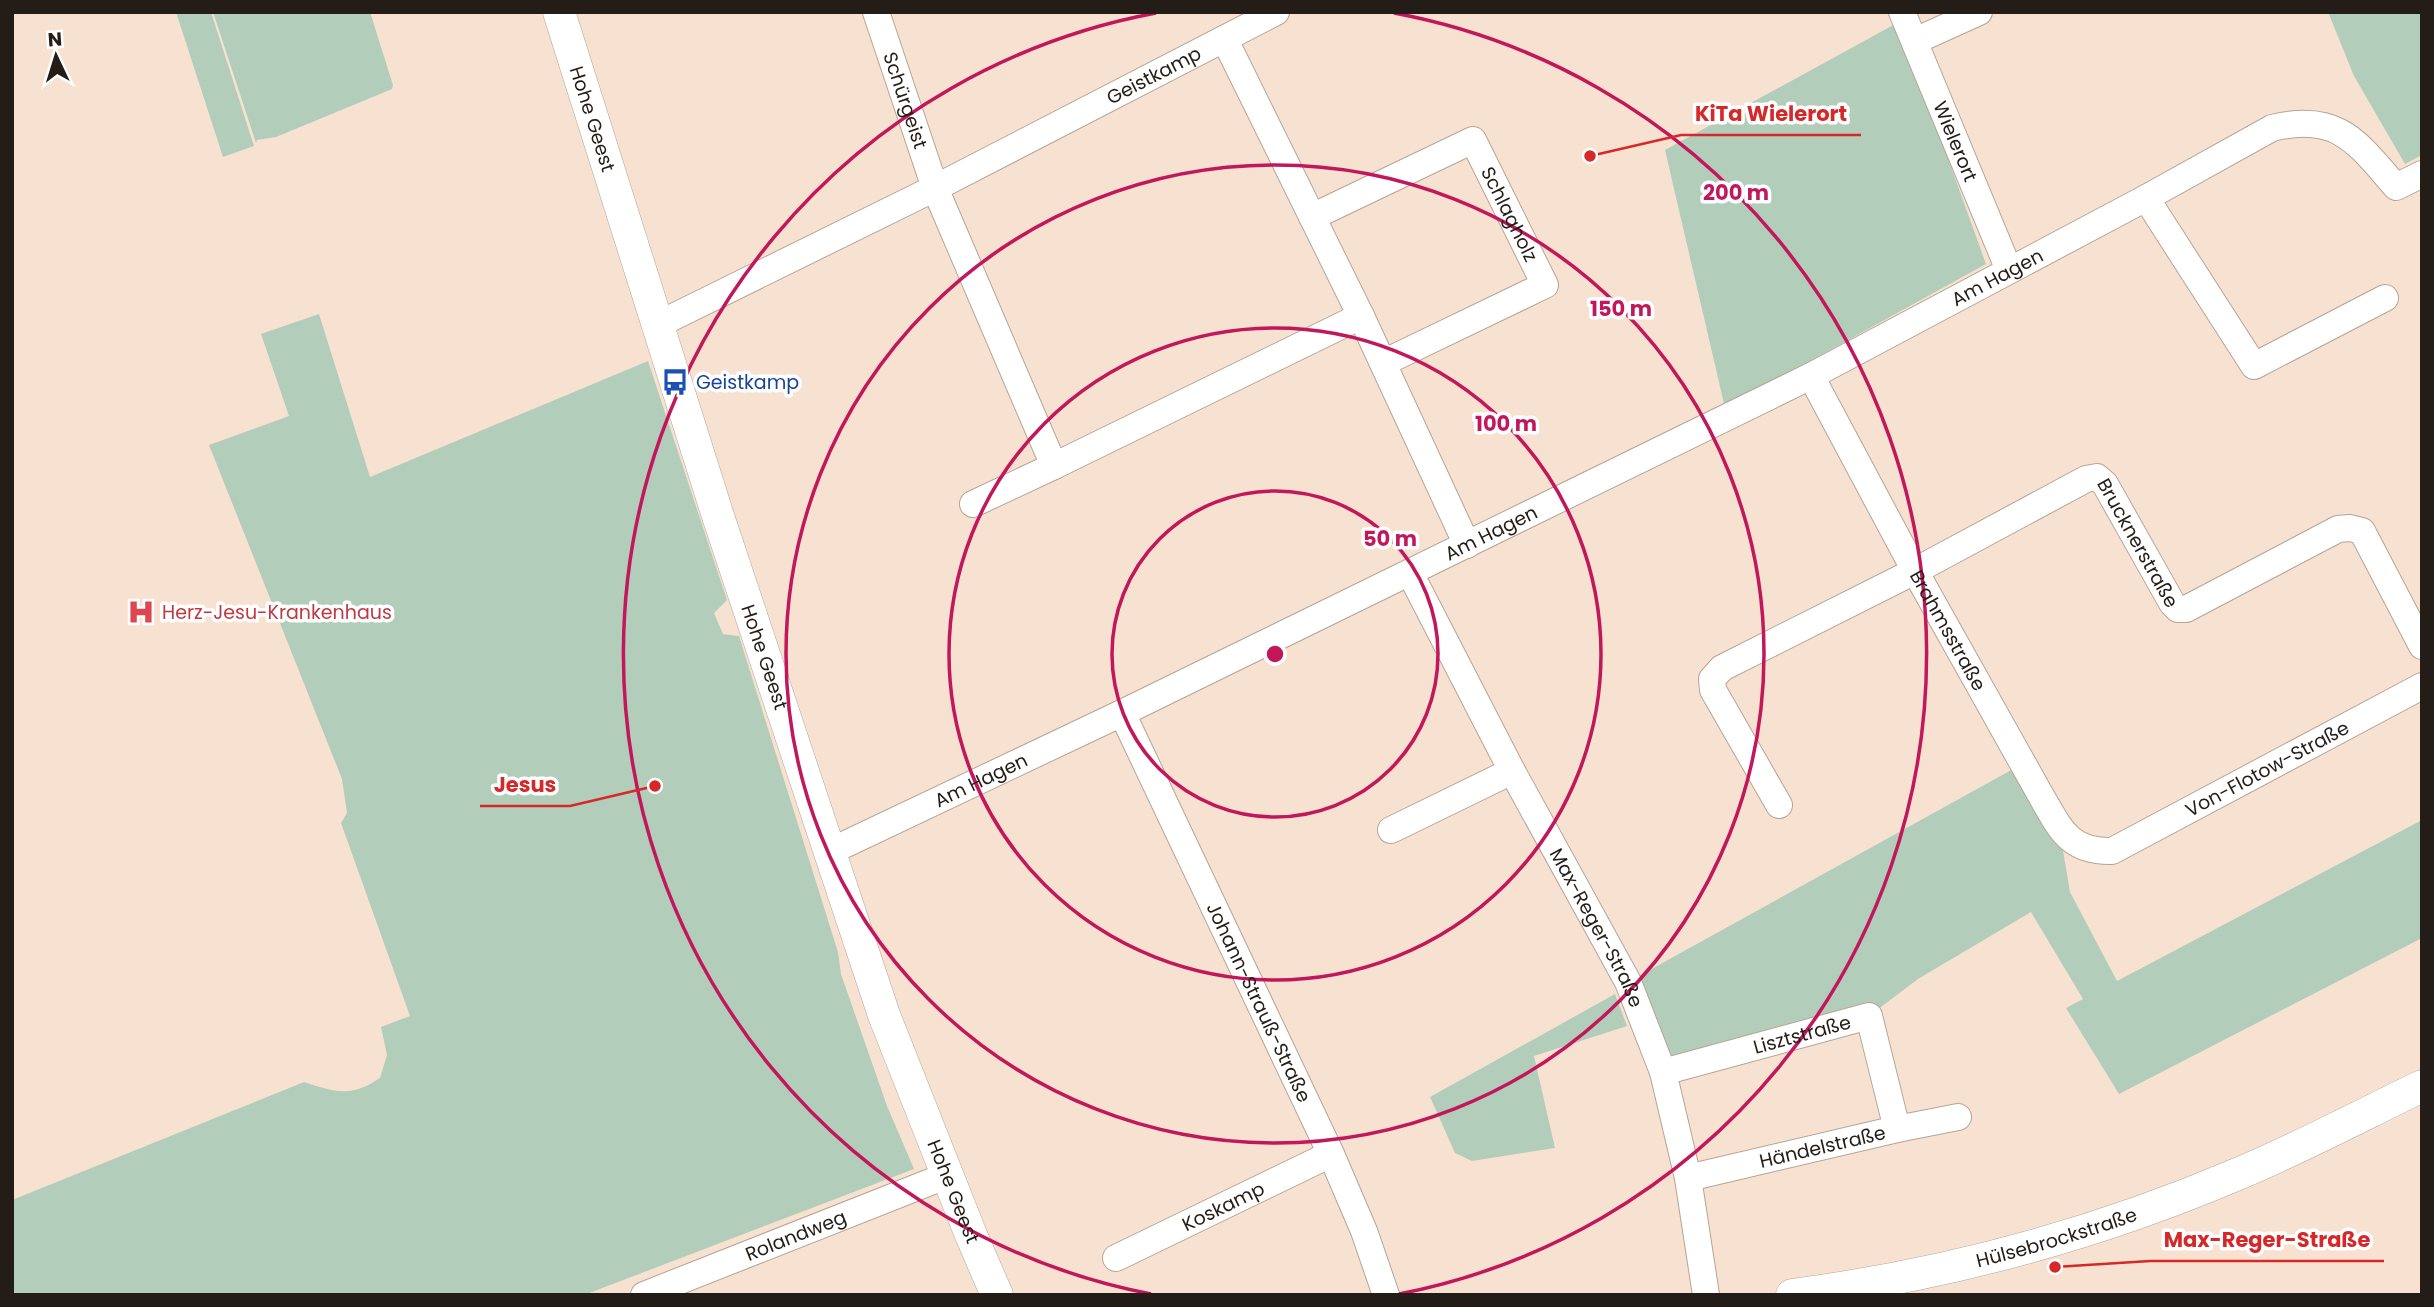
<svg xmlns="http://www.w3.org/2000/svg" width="2434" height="1307" viewBox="0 0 2434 1307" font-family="Poppins,sans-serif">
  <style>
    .green { fill: #b3cdbb }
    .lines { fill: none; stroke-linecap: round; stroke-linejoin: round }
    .minor-casing { stroke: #b7a494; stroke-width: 28 }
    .tertiary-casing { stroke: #b7a494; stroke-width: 33 }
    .minor { stroke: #fff; stroke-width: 26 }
    .tertiary { stroke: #fff; stroke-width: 32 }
    .ring { fill: none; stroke: #c2185b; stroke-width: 3.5 }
    .labels { text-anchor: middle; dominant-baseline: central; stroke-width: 7; stroke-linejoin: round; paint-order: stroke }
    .street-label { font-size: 19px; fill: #241d17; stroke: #fff }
    .transit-label { font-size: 19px; fill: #164399; stroke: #fff; text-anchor: start }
    .health-label { font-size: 19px; fill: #be3a42; stroke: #fff; text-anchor: start }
    .centre { fill: #c2185b; stroke: #fff; stroke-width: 3.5 }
    .ring-label { font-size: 21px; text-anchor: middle; font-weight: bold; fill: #c2185b; stroke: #fff; stroke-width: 7; stroke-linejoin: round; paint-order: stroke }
    .leader { fill: none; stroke: #d62828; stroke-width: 2.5 }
    .callout-dot { fill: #d62828; stroke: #fff; stroke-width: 2.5 }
    .callout-label { font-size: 21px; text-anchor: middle; font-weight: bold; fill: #d62828; stroke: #fff; stroke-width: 7; stroke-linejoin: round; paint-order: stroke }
  </style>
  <rect width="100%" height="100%" fill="#f7e2d1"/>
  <g class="green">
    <path d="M176,12H211L254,146L223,157Z"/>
    <path d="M213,12H370L393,85L392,89L276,137L257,140L256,143Z"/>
    <path d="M2328,12H2422V155L2405,164L2354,76Z"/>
    <path d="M1897,23L1907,45L1986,264L1725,408L1665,150Z"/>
    <path d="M319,314L370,477L648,361L727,600L714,613L723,634L739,636L838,952L841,974L887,1106L914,1169L584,1295H12V1200L304,1082C336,1092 350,1098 380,1078L387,1055L381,1027L410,1016L341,823L347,813L342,779L209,445L289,416L261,334Z"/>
    <path d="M2024,763L2059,827L2070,892L2117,981L2422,820V938L2119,1094L2066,1008L2083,999L2031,912L1918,979L1869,1016L1663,1072L1628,982Z"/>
    <path d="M1615,994L1627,1026L1534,1056L1555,1148L1472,1161L1455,1153L1430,1097Z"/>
  </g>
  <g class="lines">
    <defs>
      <g id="minor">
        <path id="s1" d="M876,12L935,188L1054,466L1361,316"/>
        <path id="s2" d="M1902,12L2009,270"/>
        <path d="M1225,40L1361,316L1467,545"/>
        <path d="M1915,41L1979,12"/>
        <path d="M2146,198L2254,366L2385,298"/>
        <path id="s3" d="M1312,217L1473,140L1545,285L1383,363"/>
        <path id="s4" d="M657,325L935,188L1276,12"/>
        <path id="s5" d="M1811,376L1915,571L2040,794C2060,828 2068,852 2112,851L2422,686"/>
        <path d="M973,504L1054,466"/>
        <path id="s6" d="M1410,573L1512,771L1628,982L1663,1072L1688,1178L1706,1295"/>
        <path id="s7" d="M1122,713L1331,1154L1364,1231L1386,1295"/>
        <path id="s8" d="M1779,805L1713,690L1712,679L1722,668L1915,571L2086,479L2097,477L2105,484L2172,603L2178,609H2186L2338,529L2350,528L2362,531L2422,646"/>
        <path d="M1391,830L1512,771"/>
        <path id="s9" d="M829,852L1122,713L1811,376L2146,198L2272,128C2338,112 2357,142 2396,187L2422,174"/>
        <path id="s10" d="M1663,1072L1869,1016L1897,1129"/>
        <path id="s11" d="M1688,1178L1897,1129L1958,1117"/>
        <path id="s12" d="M1116,1258L1331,1154"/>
        <path id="s13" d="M644,1295L948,1175"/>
      </g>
      <g id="tertiary">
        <path id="s14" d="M559,12L718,516L884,1015L971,1235L997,1295"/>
        <path id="s15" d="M1792,1295C1946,1275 2097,1234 2240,1173C2302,1147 2362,1115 2422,1086"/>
      </g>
    </defs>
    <use href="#minor" class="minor-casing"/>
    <use href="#tertiary" class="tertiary-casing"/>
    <use href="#minor" class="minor"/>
    <use href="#tertiary" class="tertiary"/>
  </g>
  <g class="ring">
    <circle cx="1275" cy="654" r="163"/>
    <circle cx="1275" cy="654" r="326"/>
    <circle cx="1275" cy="654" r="489"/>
    <path d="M1151 1294A652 652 0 0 1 1156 13M1394 13A652 652 0 0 1 1399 1294"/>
  </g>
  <defs>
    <symbol id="bus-bare" viewBox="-9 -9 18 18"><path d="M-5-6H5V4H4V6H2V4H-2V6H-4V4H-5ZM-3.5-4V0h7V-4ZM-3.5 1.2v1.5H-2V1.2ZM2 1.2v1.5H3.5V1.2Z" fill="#1a4fb4" stroke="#fff" stroke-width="2.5" paint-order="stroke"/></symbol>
    <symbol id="hospital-bare" viewBox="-9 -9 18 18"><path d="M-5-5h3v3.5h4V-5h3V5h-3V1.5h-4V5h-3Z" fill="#e0444e" stroke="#fff" stroke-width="2.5" paint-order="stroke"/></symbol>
  </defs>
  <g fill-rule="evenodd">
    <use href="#bus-bare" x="656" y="363" width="38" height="38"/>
    <use href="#hospital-bare" x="122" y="593" width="38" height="38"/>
  </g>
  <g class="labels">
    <g class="street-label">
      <text stroke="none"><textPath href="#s4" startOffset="556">Geistkamp</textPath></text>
      <text stroke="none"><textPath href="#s1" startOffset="93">Schürgeist</textPath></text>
      <text stroke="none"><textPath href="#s14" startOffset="112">Hohe Geest</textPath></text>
      <text stroke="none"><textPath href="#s2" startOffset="140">Wielerort</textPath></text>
      <text stroke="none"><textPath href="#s3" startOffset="261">Schlagholz</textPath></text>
      <text stroke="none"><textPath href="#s9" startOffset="1302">Am Hagen</textPath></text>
      <text stroke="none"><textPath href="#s9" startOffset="735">Am Hagen</textPath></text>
      <text stroke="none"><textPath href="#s8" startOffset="658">Brucknerstraße</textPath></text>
      <text stroke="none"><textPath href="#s5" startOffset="289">Brahmsstraße</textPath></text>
      <text stroke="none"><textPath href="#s14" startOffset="677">Hohe Geest</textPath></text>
      <text stroke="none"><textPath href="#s5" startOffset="751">Von-Flotow-Straße</textPath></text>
      <text stroke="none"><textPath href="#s9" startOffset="168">Am Hagen</textPath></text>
      <text stroke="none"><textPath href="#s6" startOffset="401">Max-Reger-Straße</textPath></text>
      <text stroke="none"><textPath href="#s7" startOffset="320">Johann-Strauß-Straße</textPath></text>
      <text stroke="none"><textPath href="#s10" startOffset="144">Lisztstraße</textPath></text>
      <text stroke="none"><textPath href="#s11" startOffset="138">Händelstraße</textPath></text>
      <text stroke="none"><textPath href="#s14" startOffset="1244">Hohe Geest</textPath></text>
      <text stroke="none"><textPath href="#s12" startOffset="119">Koskamp</textPath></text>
      <text stroke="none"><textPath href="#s13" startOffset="163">Rolandweg</textPath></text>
      <text stroke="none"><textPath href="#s15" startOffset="271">Hülsebrockstraße</textPath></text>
    </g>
    <g class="transit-label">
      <text x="696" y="382">Geistkamp</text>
    </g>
    <g class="health-label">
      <text x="162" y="612">Herz-Jesu-Krankenhaus</text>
    </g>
  </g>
  <circle cx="1275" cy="654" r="10" class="centre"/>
  <g class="ring-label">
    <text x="1736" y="200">200 m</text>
    <text x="1621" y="316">150 m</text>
    <text x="1506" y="431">100 m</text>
    <text x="1390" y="546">50 m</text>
  </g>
  <path class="leader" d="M1590 156L1681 135H1861M655 786L570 806H480M2055 1267L2150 1261H2384"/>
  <g class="callout-dot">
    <circle cx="1590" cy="156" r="7"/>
    <circle cx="655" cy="786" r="7"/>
    <circle cx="2055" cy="1267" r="7"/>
  </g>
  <g class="callout-label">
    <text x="1771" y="121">KiTa Wielerort</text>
    <text x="525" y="792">Jesus</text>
    <text x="2267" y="1247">Max-Reger-Straße</text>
  </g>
  <rect width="2434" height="1307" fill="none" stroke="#241d17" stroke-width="28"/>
  <g transform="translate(56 56) rotate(356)" stroke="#ffffff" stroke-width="5" paint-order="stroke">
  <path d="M0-5L12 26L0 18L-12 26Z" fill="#241d17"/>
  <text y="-10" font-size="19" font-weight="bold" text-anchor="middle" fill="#241d17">N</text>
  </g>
</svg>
